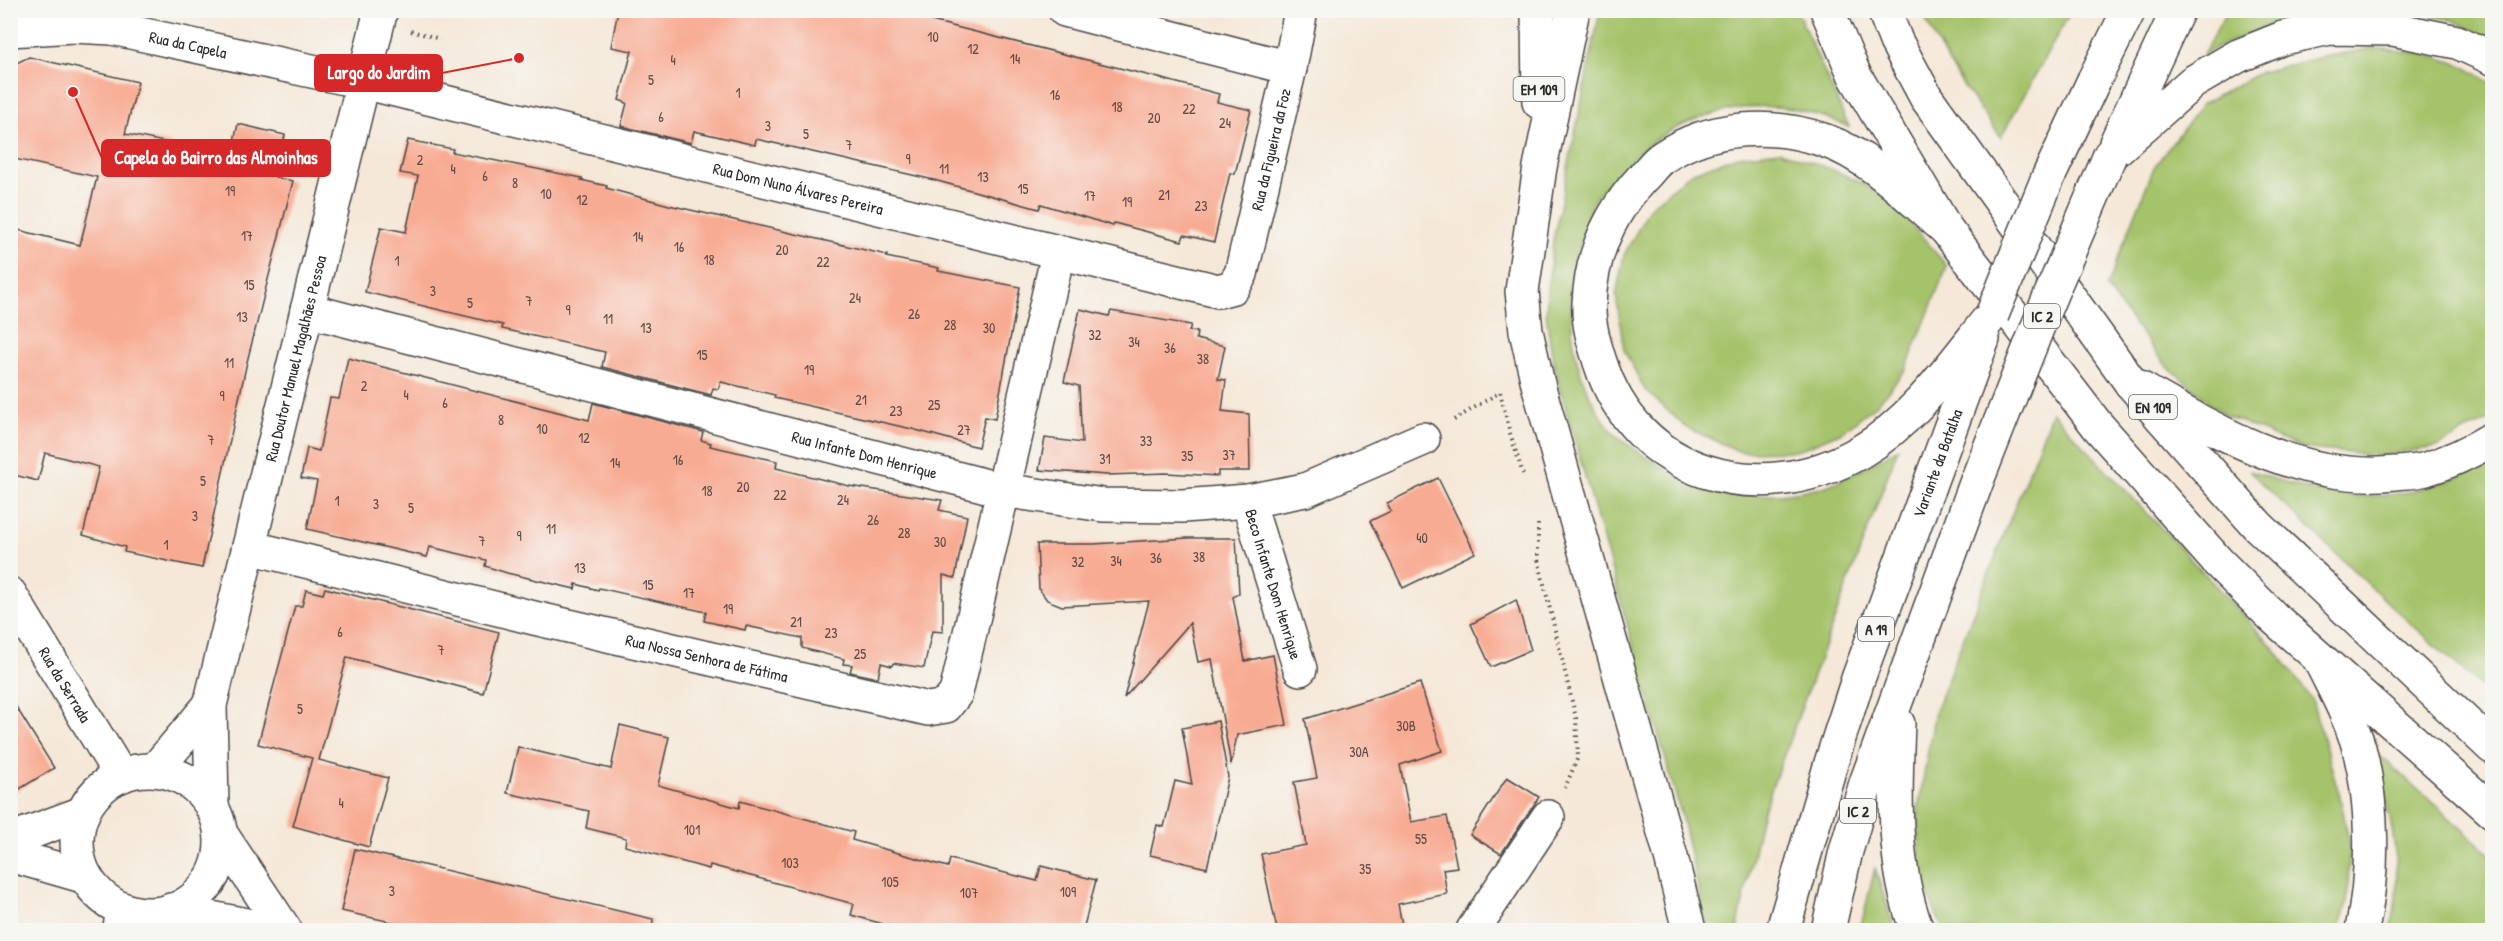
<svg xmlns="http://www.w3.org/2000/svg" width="2503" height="941" viewBox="0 0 2503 941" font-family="'Patrick Hand',sans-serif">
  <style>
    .green { fill: #a5c36b; stroke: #68774b; stroke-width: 1.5 }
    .building { fill: #f8ab93 }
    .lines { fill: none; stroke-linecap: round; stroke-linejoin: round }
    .minor-casing { stroke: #494745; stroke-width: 36 }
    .major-casing { stroke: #494745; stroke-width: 36 }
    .highway-casing { stroke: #494745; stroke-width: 36 }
    .path { stroke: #494745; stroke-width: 4; stroke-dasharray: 1.5 4.5; stroke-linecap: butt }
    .minor { stroke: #fff; stroke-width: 33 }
    .major { stroke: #fff; stroke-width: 33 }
    .highway { stroke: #fff; stroke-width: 33 }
    .highway-bridge-casing { stroke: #494745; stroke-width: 36; stroke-linecap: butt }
    .highway-bridge { stroke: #fff; stroke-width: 33 }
    .labels { text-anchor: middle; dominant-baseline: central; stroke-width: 4.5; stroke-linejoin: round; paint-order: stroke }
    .number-label { font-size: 14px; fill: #5e4b45 }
    .shield { fill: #f6f6f2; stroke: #686867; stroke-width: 1.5 }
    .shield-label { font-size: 15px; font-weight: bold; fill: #2b2b2b }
    .street-label { font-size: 16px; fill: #2b2b2b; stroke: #f6f6f2 }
    .leader { fill: none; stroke: #d62828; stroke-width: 2 }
    .callout-dot { fill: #d62828; stroke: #f6f6f2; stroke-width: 2 }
    .callout { fill: #d62828; stroke: #d62828; stroke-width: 2 }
    .callout-label { font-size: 18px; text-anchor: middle; font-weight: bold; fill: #fff }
  </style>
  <rect width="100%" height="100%" fill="#f6f6f2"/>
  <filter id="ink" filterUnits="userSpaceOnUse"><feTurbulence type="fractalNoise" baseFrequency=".0167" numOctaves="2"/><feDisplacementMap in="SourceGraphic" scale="12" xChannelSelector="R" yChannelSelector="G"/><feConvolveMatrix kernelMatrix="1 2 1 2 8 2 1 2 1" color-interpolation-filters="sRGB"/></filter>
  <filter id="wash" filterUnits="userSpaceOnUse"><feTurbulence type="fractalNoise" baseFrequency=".008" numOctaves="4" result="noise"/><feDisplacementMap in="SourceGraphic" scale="24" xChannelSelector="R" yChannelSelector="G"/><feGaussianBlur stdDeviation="1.35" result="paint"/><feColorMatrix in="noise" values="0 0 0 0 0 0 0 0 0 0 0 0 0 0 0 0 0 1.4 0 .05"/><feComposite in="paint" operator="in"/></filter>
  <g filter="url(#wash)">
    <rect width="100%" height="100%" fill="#f5e8d8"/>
    <g class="green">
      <path d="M1600,11H1797L1849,127C1791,101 1743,99 1683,125C1651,139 1631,157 1609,183C1604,188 1597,194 1594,200C1589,209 1587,221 1584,230C1562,296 1566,376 1613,432C1619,440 1630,446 1638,451C1687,487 1734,502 1795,492C1803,491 1813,490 1821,488C1849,478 1873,463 1898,448L1762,814L1737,930H1708L1680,810L1559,385L1551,349L1546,314L1548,285L1553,241Z"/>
      <path d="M1922,11H2071L2001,137C1970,97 1942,57 1922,11Z"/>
      <path d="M2227,11H2340L2282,19L2203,54Z"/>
      <path d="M2405,11H2492V40L2453,20Z"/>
      <path d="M2373,48C2419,52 2454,55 2492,84V417L2437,447L2378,456L2301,448L2223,414L2165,364L2106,288L2154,167L2202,104L2261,72L2318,58Z"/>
      <path d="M1780,151C1811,162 1860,177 1885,198C1908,217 1927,243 1947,266L1906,369L1877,404L1842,432L1796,451L1741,452L1687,428L1645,390L1624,350L1616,295L1624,255L1650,207L1691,173L1737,156Z"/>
      <path d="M2052,412L2274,648L2312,700L2340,797L2350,846L2347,902L2339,930H1943L1920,876L1918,809L1935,711Z"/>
      <path d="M2492,462V696L2388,603L2249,471C2276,479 2305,490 2333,494C2394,502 2438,487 2492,462Z"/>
      <path d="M2376,752L2492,856V930H2390C2407,872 2388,811 2376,752Z"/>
      <path d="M1875,868L1895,930H1896H1860Z"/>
    </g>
    <g id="blocks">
      <g class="building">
        <path d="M618,10H888L1159,78L1219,94L1217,102L1251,110L1235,174L1230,173L1214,242L1184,235L1182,241L1114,223L1113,226L1041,204L1039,209L934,180L756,139L755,145L694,131L691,143L621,126L627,103L619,100L632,51L611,47Z"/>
        <path d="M29,57L138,82L125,134L174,144L172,152L228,166L238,124L285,135L275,177L293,181L247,362L202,568L124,552L125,547L83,535L99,467L45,453L38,481L10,474V228L80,245L97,177L10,158V66Z"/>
        <path d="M408,140L453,149L452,152L582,178L581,180L607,186L606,188L669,205L887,255L886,257L939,268L938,271L1020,287L995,419L985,417L978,447L912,429L774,398L775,395L721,382L718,389L713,388L711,395L602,367L605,352L502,329L503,325L365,292L381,227L406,232L418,176L400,173Z"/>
        <path d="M1080,309L1109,316L1111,311L1191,325L1189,331L1197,332L1196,339L1225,346L1218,379L1226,380L1222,411L1249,414L1250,471H1218V476L1166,473L1107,475L1039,470L1045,438L1082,443L1079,386L1064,382Z"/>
        <path d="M348,358L589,420L593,403L703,432L701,440L711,443L710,446L777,461L776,468L849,486L942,500L939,510L967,516L955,578L943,575V632L932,631L924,668L893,663L892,666L881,663L878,678L850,672L852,665L843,664L844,659L802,648V638L746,626L745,630L704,621L706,612L599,588L598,590L576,584L575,589L507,573L485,566L486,560L430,547L427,557L307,529L317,481L301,478L307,448L319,451L330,398L339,399Z"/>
        <path d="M1438,478L1475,553L1403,588L1370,521L1391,511L1387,503Z"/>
        <path d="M1188,538H1236L1239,593L1233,597L1245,661L1273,655L1287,725L1237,735L1231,765L1212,659L1198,662L1190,623L1124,698L1149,601L1062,606L1047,600L1039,589L1037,544H1094Z"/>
        <path d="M325,588L499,632L483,693L347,657L319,760L388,778L369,847L293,826L312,758L258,744L295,606H302L306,590L323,594Z"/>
        <path d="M1516,600L1531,650L1491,667L1471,624Z"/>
        <path d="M1420,683L1442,751L1400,765L1411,822L1447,816L1457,867L1443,869L1447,894L1398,904L1403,930H1277L1261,854L1306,845L1294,782L1317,778L1305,719Z"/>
        <path d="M10,697L54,768L10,795Z"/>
        <path d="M1218,721L1228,777L1207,868L1150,855L1157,825L1164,827L1175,781L1192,785L1182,728Z"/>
        <path d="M620,725L669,737L658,785L739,808L740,801L854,832L852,840L948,867L950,859L1037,881L1041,866L1096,880L1083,930H904L851,915L854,904L710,865L709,869L625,846L626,838L586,828L589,811L507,793L518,747L611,769Z"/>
        <path d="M1507,777L1539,797L1501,854L1470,835Z"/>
        <path d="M355,849L653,919L652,930H428L341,911Z"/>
      </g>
    </g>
  </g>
  <g filter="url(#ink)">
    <use href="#blocks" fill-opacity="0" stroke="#494745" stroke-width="1.5"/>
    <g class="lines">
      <defs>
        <g id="minor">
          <path d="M1065,10L1290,68"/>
          <path id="s1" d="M10,30L73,26L112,28L363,82L1218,291L1233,287L1241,274L1290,68L1301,10"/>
          <path id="s2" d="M307,310L1002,490L1103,505L1183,506L1248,501L1305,490L1423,439"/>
          <path id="s3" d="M1248,501L1300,669"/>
          <path id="s4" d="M249,547L534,618L928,709L946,706L956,693L1058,254"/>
          <path id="s5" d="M10,594L121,776"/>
          <path d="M155,770L210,705"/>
          <path id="s6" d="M212,807L210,705L381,10"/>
          <path d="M119,930L124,910"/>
          <path d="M1473,930L1548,817"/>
        </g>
        <g id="major">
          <path d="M1827,10L1855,76L1946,229L2097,425L2218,562L2273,617L2492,811"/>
          <path d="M1884,10L1896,41L1926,97L2131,383L2258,526L2492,747"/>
          <circle cx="149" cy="842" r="72"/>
          <path d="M221,834L285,930"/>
          <path d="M10,840L83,813"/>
          <path d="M10,855L86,877"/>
          <path d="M171,910L271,930"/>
        </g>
        <g id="highway">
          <path d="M1538,10L1539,102"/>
          <path d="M1573,10L1540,167L1522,291L1526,331L1538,384L1671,857L1689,930"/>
          <path d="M2094,80L2129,10"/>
          <path d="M2116,143L2178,10"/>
          <path d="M2110,155L2193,82L2238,56L2283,38L2330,28L2393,29L2457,42L2492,58"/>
          <path d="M1946,229C1909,198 1872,157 1826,141C1773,122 1711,125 1663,157C1656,161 1650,170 1644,176C1610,212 1591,254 1589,304C1588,324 1594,344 1600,362C1636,476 1760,510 1860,452C1915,420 1953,363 1992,315"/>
          <path d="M2131,383C2212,428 2298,483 2395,473C2405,472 2417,472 2426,469C2450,462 2472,451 2492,439"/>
          <path d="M2320,660C2334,689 2350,717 2359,748C2374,806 2374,873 2362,930"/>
          <path d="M1898,724C1895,792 1892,866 1917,930"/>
          <path id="s7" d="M1783,930L1831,763L1858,679L1983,339"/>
          <path d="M1828,930L1846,851L1866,783L1978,478"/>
        </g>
      </defs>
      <use href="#minor" class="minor-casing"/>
      <use href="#major" class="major-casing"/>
      <use href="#highway" class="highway-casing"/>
      <g class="path">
        <path d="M411,31L440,39"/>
        <path d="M1454,420L1500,392L1510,433L1523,474"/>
        <path d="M1538,524V559L1576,718L1578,757L1565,788"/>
      </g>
      <use href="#minor" class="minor"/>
      <use href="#major" class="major"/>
      <use href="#highway" class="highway"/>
      <defs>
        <g id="highway-bridge">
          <path d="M1992,315L2047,180L2094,80"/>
          <path d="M1978,478L2046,306L2110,155"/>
        </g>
      </defs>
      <use href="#highway-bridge" class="highway-bridge-casing"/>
      <use href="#highway-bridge" class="highway-bridge"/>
    </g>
  </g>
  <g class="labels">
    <g class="number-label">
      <text x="933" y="36">10</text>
      <text x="973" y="48">12</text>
      <text x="1015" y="58">14</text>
      <text x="673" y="59">4</text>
      <text x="651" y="79">5</text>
      <text x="738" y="92">1</text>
      <text x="1055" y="94">16</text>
      <text x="1117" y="106">18</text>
      <text x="1189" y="108">22</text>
      <text x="661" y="116">6</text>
      <text x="1154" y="117">20</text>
      <text x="1225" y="122">24</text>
      <text x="768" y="125">3</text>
      <text x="806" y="133">5</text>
      <text x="849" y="144">7</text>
      <text x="908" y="158">9</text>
      <text x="420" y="159">2</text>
      <text x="453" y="168">4</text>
      <text x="944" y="168">11</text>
      <text x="485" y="175">6</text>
      <text x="983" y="176">13</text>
      <text x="515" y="182">8</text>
      <text x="1023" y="188">15</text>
      <text x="230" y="190">19</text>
      <text x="546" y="193">10</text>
      <text x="1164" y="194">21</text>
      <text x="1090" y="195">17</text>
      <text x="582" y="199">12</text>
      <text x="1127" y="201">19</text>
      <text x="1201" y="205">23</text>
      <text x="247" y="235">17</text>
      <text x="638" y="236">14</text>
      <text x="679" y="246">16</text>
      <text x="782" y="249">20</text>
      <text x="709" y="259">18</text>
      <text x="397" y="260">1</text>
      <text x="823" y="261">22</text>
      <text x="249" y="284">15</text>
      <text x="433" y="290">3</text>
      <text x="855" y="297">24</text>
      <text x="529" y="300">7</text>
      <text x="470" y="302">5</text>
      <text x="568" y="309">9</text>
      <text x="914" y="313">26</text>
      <text x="242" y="316">13</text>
      <text x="608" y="318">11</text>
      <text x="950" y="324">28</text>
      <text x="646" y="327">13</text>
      <text x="989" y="327">30</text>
      <text x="1095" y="334">32</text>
      <text x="1134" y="341">34</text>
      <text x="1170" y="347">36</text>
      <text x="702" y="354">15</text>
      <text x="1203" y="358">38</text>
      <text x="229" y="362">11</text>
      <text x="809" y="369">19</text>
      <text x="364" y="385">2</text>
      <text x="406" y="394">4</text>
      <text x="222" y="395">9</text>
      <text x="861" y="399">21</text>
      <text x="445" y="402">6</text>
      <text x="934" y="404">25</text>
      <text x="896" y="410">23</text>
      <text x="501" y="419">8</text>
      <text x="542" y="428">10</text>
      <text x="964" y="429">27</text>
      <text x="584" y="437">12</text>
      <text x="211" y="439">7</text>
      <text x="1146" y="440">33</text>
      <text x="1229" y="454">37</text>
      <text x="1187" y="455">35</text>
      <text x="1105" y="458">31</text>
      <text x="678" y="459">16</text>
      <text x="615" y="462">14</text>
      <text x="203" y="480">5</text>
      <text x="743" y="486">20</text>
      <text x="707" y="490">18</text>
      <text x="780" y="494">22</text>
      <text x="843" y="499">24</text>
      <text x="337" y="500">1</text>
      <text x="376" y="503">3</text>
      <text x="411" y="507">5</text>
      <text x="195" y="515">3</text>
      <text x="873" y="519">26</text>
      <text x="551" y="528">11</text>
      <text x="904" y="532">28</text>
      <text x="519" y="535">9</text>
      <text x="1422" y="537">40</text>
      <text x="482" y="540">7</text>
      <text x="940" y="541">30</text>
      <text x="166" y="544">1</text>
      <text x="1199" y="556">38</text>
      <text x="1156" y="557">36</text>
      <text x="1116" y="560">34</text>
      <text x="1078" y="561">32</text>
      <text x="580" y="567">13</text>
      <text x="648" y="584">15</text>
      <text x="689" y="592">17</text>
      <text x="728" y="608">19</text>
      <text x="796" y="621">21</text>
      <text x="340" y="631">6</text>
      <text x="831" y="632">23</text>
      <text x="441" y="649">7</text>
      <text x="860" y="653">25</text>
      <text x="300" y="708">5</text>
      <text x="1406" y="725">30B</text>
      <text x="1359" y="751">30A</text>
      <text x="341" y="802">4</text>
      <text x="692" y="829">101</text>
      <text x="1421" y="838">55</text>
      <text x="790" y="862">103</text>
      <text x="1365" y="868">35</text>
      <text x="890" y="881">105</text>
      <text x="392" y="890">3</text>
      <text x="1068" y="891">109</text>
      <text x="969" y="892">107</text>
    </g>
    <g class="shield">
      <rect x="1513.5" y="77" width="51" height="24" rx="4.5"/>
      <rect x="2024" y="304" width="36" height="24" rx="4.5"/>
      <rect x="2129" y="395" width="48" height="24" rx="4.5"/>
      <rect x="1858" y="617" width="36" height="24" rx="4.5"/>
      <rect x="1840" y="799" width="36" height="24" rx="4.5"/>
    </g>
    <g class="shield-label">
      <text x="1539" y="89">EM 109</text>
      <text x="2042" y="316">IC 2</text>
      <text x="2153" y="407">EN 109</text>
      <text x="1876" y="629">A 19</text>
      <text x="1858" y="811">IC 2</text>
    </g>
    <g class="street-label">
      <text stroke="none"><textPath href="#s1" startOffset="180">Rua da Capela</textPath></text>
      <text stroke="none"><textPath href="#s1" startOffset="1398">Rua da Figueira da Foz</textPath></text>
      <text stroke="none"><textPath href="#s1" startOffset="807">Rua Dom Nuno Álvares Pereira</textPath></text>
      <text stroke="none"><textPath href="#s6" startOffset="459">Rua Doutor Manuel Magalhães Pessoa</textPath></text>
      <text stroke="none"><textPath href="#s2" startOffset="576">Rua Infante Dom Henrique</textPath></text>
      <text stroke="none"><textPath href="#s7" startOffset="492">Variante da Batalha</textPath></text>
      <text stroke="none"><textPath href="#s3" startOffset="87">Beco Infante Dom Henrique</textPath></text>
      <text stroke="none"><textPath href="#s4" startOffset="471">Rua Nossa Senhora de Fátima</textPath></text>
      <text stroke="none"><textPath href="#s5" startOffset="106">Rua da Serrada</textPath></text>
    </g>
  </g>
  <path class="leader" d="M519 58L442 73M73 92L102 158"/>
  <g class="callout-dot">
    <circle cx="519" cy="58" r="6"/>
    <circle cx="73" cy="92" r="6"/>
  </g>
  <g class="callout">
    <rect x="315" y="55" width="127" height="36" rx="6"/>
    <rect x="102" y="140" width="228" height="36" rx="6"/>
  </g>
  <g class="callout-label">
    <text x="379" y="79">Largo do Jardim</text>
    <text x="216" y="164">Capela do Bairro das Almoinhas</text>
  </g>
  <rect width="2503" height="941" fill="none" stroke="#f6f6f2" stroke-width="36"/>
</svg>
